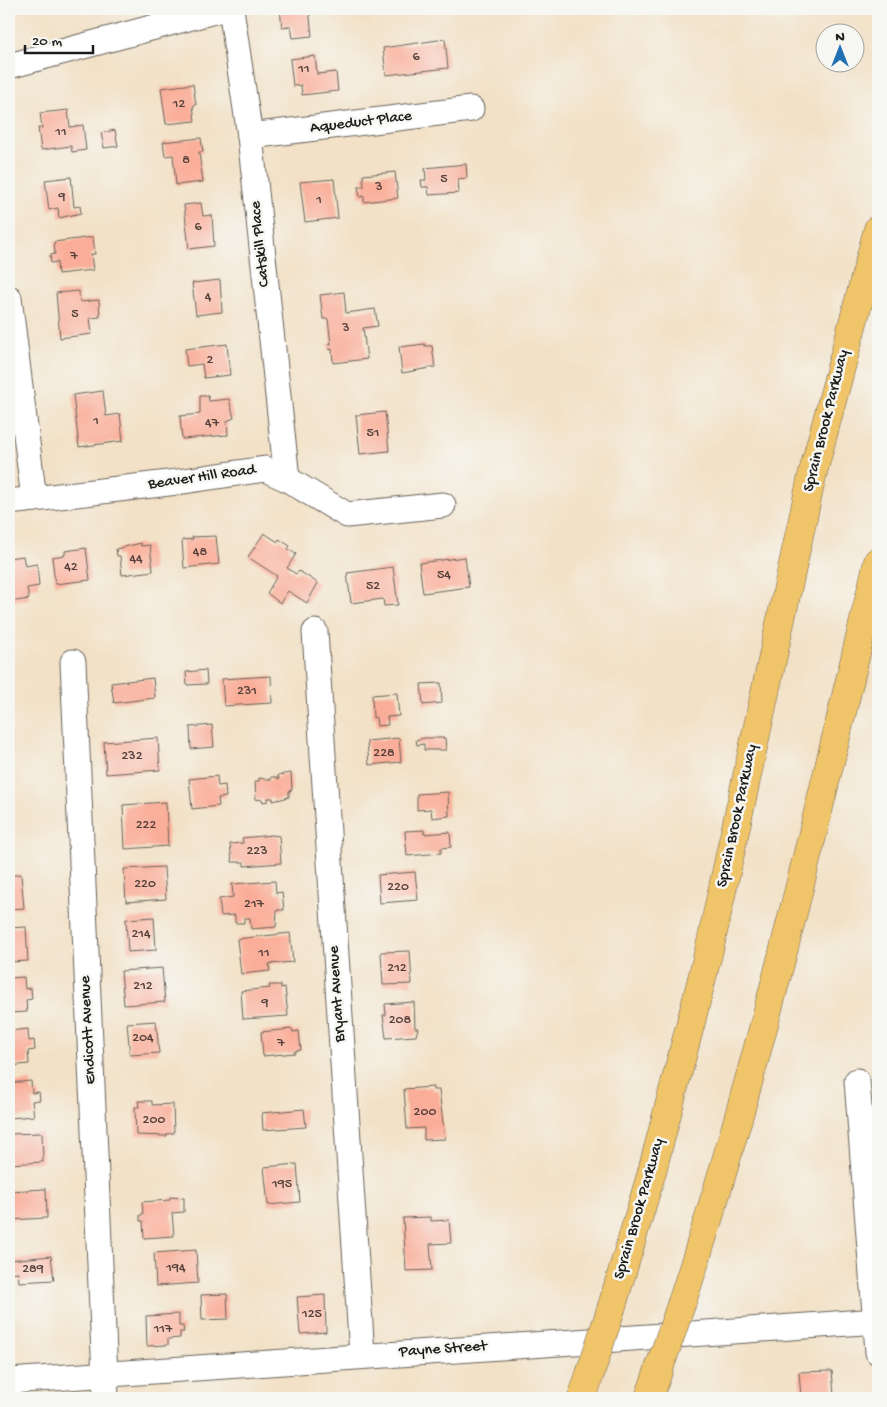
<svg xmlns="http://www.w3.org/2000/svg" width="887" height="1407" viewBox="0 0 887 1407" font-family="'Gochi Hand',sans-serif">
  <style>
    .building { fill: #faae99 }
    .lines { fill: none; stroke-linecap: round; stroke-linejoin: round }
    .street-casing { stroke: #676158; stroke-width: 27 }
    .highway-casing { stroke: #676158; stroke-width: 29 }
    .street { stroke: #fff; stroke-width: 25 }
    .highway { stroke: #f0c469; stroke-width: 28 }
    .highway-bridge-casing { stroke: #676158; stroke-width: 29; stroke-linecap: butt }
    .highway-bridge { stroke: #f0c469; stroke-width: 28 }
    .labels { text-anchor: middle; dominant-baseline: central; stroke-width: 5; stroke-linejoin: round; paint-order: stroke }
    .number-label { font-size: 14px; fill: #54403b }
    .street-label { font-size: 16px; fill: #1c1c1c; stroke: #f6f6f2 }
  </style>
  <rect width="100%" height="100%" fill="#f6f6f2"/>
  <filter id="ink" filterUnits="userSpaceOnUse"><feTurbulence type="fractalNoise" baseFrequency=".02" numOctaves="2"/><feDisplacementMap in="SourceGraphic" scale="10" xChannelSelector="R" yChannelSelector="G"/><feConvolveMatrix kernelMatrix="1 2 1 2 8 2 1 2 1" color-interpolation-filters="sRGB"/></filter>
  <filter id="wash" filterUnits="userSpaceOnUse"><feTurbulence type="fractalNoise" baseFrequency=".0096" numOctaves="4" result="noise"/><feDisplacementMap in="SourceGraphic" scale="20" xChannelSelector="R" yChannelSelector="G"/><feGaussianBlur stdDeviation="1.12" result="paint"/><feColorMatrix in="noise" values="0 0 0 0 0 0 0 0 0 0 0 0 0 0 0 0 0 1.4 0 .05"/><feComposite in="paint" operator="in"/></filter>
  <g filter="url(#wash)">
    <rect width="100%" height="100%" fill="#f2e1c6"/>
    <g id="blocks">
      <g class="building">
        <path d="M280,9H309L312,36L293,38L291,26L282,27Z"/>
        <path d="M445,39L448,68L386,75L383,48Z"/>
        <path d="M315,56L317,74L336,72L338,91L302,95L301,85L293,86L290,59Z"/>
        <path d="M193,84L196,105L193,106L195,121L166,124L161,88Z"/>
        <path d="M68,110L70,127L83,125L86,150L72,152L71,146L41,150L38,128H42L40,113Z"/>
        <path d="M115,130L118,146L104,148L101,133Z"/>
        <path d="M201,138L203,152H199L203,182L176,185L173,155L165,156L163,142Z"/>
        <path d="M466,164L467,178L458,179L459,193L429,195L428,187H422L421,180H426L425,168Z"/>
        <path d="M395,172L398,198L364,202V196L360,197L358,187H364L363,175Z"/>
        <path d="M71,177L74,207L80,206L81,213L59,218L58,208L49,210L45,180Z"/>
        <path d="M334,179L338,218L305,222L300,182Z"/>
        <path d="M201,203L203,216L212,215L214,246L189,249L184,205Z"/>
        <path d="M93,237L95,254H91L93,270L58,274L57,262L51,263L50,255L55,254L54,242Z"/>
        <path d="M220,280L222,312L196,315L192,283Z"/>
        <path d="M79,291L80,302L99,300L100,317L90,318L92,334L60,338L56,293Z"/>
        <path d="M344,292L346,313L375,309L378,326L363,328L367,359L333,363L332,349L329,350L328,344H331L328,319H323L320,295Z"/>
        <path d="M227,344L230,375L204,378L202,364L187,366L185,349Z"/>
        <path d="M425,344V346H432L435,367L402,373L399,347Z"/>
        <path d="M103,391L106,416L120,414L123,441L79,447L73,395Z"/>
        <path d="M200,396H208L209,401L229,399L234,418L227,421L228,435L182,439L180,416L200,414Z"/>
        <path d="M385,412L389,451L360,454L356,415Z"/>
        <path d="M264,533L278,542L279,539L290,546L288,549L296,554L287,568L296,574L299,571L318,583L307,603L288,591L280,603L267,593L277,576L248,557Z"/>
        <path d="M216,536L219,564L184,568L182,540L193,539L192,537Z"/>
        <path d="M141,543V546L150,545L153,571L122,575L120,556H117L116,549Z"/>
        <path d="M86,548L90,580L55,584L52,557L65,555V551Z"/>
        <path d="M23,556L25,566L37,564L39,586L27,588L29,599L9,602V558Z"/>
        <path d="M465,557L469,587L423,593L419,563Z"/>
        <path d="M393,567L398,605L384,606L383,599L351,603L347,573Z"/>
        <path d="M206,670L207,684L187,685L186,672Z"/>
        <path d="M271,676L272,703L224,706L222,679Z"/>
        <path d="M153,678L155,698L114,703L111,683Z"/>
        <path d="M441,683L442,703L423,705L421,684Z"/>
        <path d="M397,693L399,716L387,717L388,725L377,726L376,717L373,718L372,695Z"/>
        <path d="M9,713L13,756H9Z"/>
        <path d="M212,725L214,747L191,749L190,727Z"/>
        <path d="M158,738L160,770L106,774L104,742Z"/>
        <path d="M399,738L401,762L369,765L367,741Z"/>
        <path d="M424,738H445L446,750H424V744L417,745L416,740Z"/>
        <path d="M291,773L292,790L289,791V797L273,801V798H268V801L263,802L262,799L256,800L255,781H259V778L271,780V777H276L279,779L278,775Z"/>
        <path d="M217,776L218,786L225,785L226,797L218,798L219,806L192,809L189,779Z"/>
        <path d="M448,792L449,816L432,818L431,809L417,810V794Z"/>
        <path d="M166,802L168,846L125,849L123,805Z"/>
        <path d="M424,830V834L450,832L451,847L441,848V853L407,856L405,831Z"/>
        <path d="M272,835L279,836L281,863L244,866V862H232L230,844L243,843L242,838Z"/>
        <path d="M164,867L166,899L126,902L124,869Z"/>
        <path d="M415,872L418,900L380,903L378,875Z"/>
        <path d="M21,874L24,908L9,909V876Z"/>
        <path d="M275,881L276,893L282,892L284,910H277L276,927L251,929L250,918H244V923H235V915L221,916L219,899L233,897L232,884Z"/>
        <path d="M154,917L156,950L128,952L126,919Z"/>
        <path d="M26,927L28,961L9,962V928Z"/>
        <path d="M290,933L293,962L269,964L270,971L241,974L237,939Z"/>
        <path d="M410,951L412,984L383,985L381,952Z"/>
        <path d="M162,968L165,1002L124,1005L121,971Z"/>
        <path d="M24,977L25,989L31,988L32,999L26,1000L27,1012L9,1013V978Z"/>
        <path d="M269,985H281V988L285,987L288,1016L243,1019L241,991L270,988Z"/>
        <path d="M414,1002L415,1028H418L416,1036L386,1038L383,1015H386L385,1004Z"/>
        <path d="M156,1021L159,1053L130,1055L127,1023Z"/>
        <path d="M28,1029L29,1041L34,1040L35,1050L28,1051L29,1064L9,1066V1031Z"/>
        <path d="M292,1029L293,1032L299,1031L301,1050L295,1051V1053L263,1056L261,1032Z"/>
        <path d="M31,1081L32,1093L39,1092L40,1100L32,1101L34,1116L9,1118V1083Z"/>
        <path d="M433,1087V1090H439L445,1139L424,1140V1128L407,1129L404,1089Z"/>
        <path d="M138,1101H152V1105L173,1104L174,1133L167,1134V1136L136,1135L135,1107H139Z"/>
        <path d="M304,1109L306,1127L263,1130L262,1113Z"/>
        <path d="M42,1133L43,1162L9,1164V1134Z"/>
        <path d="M297,1164L300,1202L268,1205L264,1167Z"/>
        <path d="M46,1189L47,1218L9,1220V1191Z"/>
        <path d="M170,1197L184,1198V1212L172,1213L174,1236L144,1238L143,1221H140V1215L143,1214L142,1202L170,1200Z"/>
        <path d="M431,1217V1221L449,1220L451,1243L430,1244L432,1270L406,1271L403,1218Z"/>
        <path d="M196,1250L198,1283L156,1286L154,1253Z"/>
        <path d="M51,1256L54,1280L19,1282L18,1272L10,1273L9,1260Z"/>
        <path d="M227,1294L228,1319L202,1320L201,1295Z"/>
        <path d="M325,1295L326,1332L300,1334L297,1297Z"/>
        <path d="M179,1314V1326H183L184,1332H180V1338L168,1339V1345L147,1346L146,1316Z"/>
        <path d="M832,1371L834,1396L839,1398H801L799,1372Z"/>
      </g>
    </g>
  </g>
  <g filter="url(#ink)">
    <use href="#blocks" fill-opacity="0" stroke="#676158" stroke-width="1"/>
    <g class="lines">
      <defs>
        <g id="street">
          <path d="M231,9L250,136L287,479"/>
          <path d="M9,66L222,9"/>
          <path d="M250,136L471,109"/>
          <path d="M9,298L34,499"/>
          <path d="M9,502L177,482L265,469L287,479L347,515L443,505"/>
          <path d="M315,632L362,1355"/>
          <path d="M73,662L106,1398"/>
          <path d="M857,1081L878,1352"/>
          <path d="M9,1381L878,1321"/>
        </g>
        <g id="highway">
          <path d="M682,1302C762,1059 819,809 878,561"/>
          <path d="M612,1306L651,1175L691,1022L711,942L812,476L878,229"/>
          <path d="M582,1398L590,1374"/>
          <path d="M649,1398L659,1369"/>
        </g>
      </defs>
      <use href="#street" class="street-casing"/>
      <use href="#highway" class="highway-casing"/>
      <use href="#street" class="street"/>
      <use href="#highway" class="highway"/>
      <defs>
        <g id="highway-bridge">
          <path d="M659,1369L682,1302"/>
          <path d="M590,1374L612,1306"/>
        </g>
      </defs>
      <use href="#highway-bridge" class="highway-bridge-casing"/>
      <use href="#highway-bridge" class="highway-bridge"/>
    </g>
  </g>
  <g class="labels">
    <g class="number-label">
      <text x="416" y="57">6</text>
      <text x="304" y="69">11</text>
      <text x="179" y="104">12</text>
      <text x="61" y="132">11</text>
      <text x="186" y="160">8</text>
      <text x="444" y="179">5</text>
      <text x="379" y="187">3</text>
      <text x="62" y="197">9</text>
      <text x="319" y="200">1</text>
      <text x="198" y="227">6</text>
      <text x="74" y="256">7</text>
      <text x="208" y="297">4</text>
      <text x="75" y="314">5</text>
      <text x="346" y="328">3</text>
      <text x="210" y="360">2</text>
      <text x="96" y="421">1</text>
      <text x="212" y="423">47</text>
      <text x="373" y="433">51</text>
      <text x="200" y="552">48</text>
      <text x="136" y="559">44</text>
      <text x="71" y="567">42</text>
      <text x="444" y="575">54</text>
      <text x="373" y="586">52</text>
      <text x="247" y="691">231</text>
      <text x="384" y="753">228</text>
      <text x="132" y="756">232</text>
      <text x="146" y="825">222</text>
      <text x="257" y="851">223</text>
      <text x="145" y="884">220</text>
      <text x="398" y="887">220</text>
      <text x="254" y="904">217</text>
      <text x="141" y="934">214</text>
      <text x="264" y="953">11</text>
      <text x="397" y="968">212</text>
      <text x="143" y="986">212</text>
      <text x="265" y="1003">9</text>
      <text x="400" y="1020">208</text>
      <text x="143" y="1038">204</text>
      <text x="281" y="1043">7</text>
      <text x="425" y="1112">200</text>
      <text x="154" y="1120">200</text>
      <text x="282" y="1184">195</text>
      <text x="176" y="1268">194</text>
      <text x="33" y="1269">289</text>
      <text x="312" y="1314">125</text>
      <text x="163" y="1329">117</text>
    </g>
    <g class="street-label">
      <text transform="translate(361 123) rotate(-7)">Aqueduct Place</text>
      <text transform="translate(261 244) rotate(-96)">Catskill Place</text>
      <text transform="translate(827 421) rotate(-76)">Sprain Brook Parkway</text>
      <text transform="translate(202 478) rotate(-8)">Beaver Hill Road</text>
      <text transform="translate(738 816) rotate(-78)">Sprain Brook Parkway</text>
      <text transform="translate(338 994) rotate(-94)">Bryant Avenue</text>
      <text transform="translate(89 1030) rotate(-93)">Endicott Avenue</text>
      <text transform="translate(640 1209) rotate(-74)">Sprain Brook Parkway</text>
      <text transform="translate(443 1350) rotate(-4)">Payne Street</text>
    </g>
  </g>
  <rect width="887" height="1407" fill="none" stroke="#f6f6f2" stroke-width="30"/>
  <g transform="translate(840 48)"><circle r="24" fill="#f6f6f2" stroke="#9f9f9c"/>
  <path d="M0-4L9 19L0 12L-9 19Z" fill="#1f6fb2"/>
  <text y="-8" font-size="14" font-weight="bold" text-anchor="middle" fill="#1c1c1c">N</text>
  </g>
  <path d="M25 45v8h68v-8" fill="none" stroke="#1c1c1c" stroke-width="2.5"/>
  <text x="32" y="45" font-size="15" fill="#1c1c1c" stroke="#f6f6f2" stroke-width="4" paint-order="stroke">20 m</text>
</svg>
